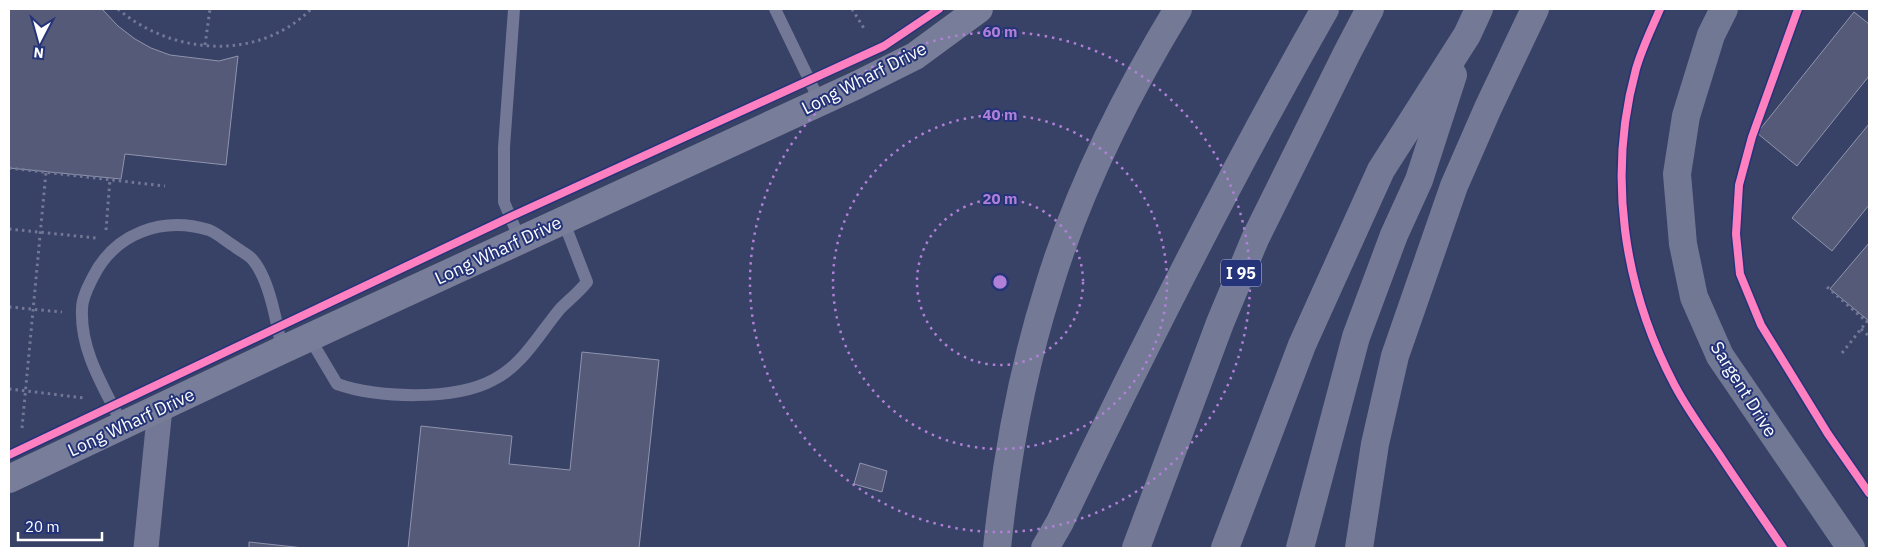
<svg xmlns="http://www.w3.org/2000/svg" width="1878" height="557" viewBox="0 0 1878 557" font-family="'IBM Plex Sans',sans-serif">
  <style>
    .building { fill: #545a78; stroke: #8f95ac }
    .lines { fill: none; stroke-linecap: round; stroke-linejoin: round }
    .path { stroke: #727895; stroke-width: 3; stroke-dasharray: 2.5 4; stroke-linecap: butt }
    .lane { stroke: #727895; stroke-width: 12 }
    .street { stroke: #727895; stroke-width: 25 }
    .secondary { stroke: #787e99; stroke-width: 28 }
    .primary { stroke: #717894; stroke-width: 28 }
    .highway { stroke: #747a95; stroke-width: 28 }
    .cycleway-casing { stroke: #253479; stroke-width: 11 }
    .cycleway { stroke: #ff80c0; stroke-width: 8 }
    .ring { fill: none; stroke: #b080d9; stroke-width: 2.5; stroke-dasharray: 2.5 5 }
    .labels { text-anchor: middle; dominant-baseline: central; stroke-width: 4; stroke-linejoin: round; paint-order: stroke }
    .shield { fill: #253479; stroke: #bec2d7; stroke-width: 1 }
    .shield-label { font-size: 16px; font-weight: bold; fill: #fff }
    .street-label { font-size: 18px; fill: #fff; stroke: #253479 }
    .centre { fill: #b080d9; stroke: #253479; stroke-width: 2.5 }
    .ring-label { font-size: 15px; text-anchor: middle; font-weight: bold; fill: #b080d9; stroke: #253479; stroke-width: 4; stroke-linejoin: round; paint-order: stroke }
  </style>
  <rect width="100%" height="100%" fill="#384166"/>
  <g class="building">
    <path d="M9,9H102L118,26L135,39L151,48L170,55L219,61L238,56L226,165L125,154L121,179L9,168Z"/>
    <path d="M1854,12L1869,24V76L1797,166L1757,133Z"/>
    <path d="M1869,124V205L1832,251L1792,218Z"/>
    <path d="M1869,243V321L1830,289Z"/>
    <path d="M582,352L659,360L639,548H408L421,426L512,436L509,464L570,470Z"/>
    <path d="M860,463L887,471L882,492L854,484Z"/>
    <path d="M249,542L304,548H249Z"/>
  </g>
  <g class="lines">
    <g class="path">
      <path d="M118,9C172,55 258,62 311,9"/>
      <path d="M852,9L865,30"/>
      <path d="M205,45L210,9"/>
      <path d="M9,168L165,186"/>
      <path d="M9,229L96,238"/>
      <path d="M106,230L110,179"/>
      <path d="M1827,287L1867,322"/>
      <path d="M9,307L62,312"/>
      <path d="M1861,329L1869,336"/>
      <path d="M1842,353L1869,319"/>
      <path d="M9,389L85,398"/>
      <path d="M22,428L46,172"/>
    </g>
    <g class="lane">
      <path d="M514,9L504,147V202L520,240"/>
      <path d="M775,9L820,102"/>
      <path d="M309,337L337,384C377,398 454,401 493,380C523,365 539,334 560,309C569,300 579,292 587,282L563,220"/>
      <path d="M123,426C105,389 80,352 82,309C82,298 88,287 93,277C115,233 162,216 209,230C217,233 226,241 234,246C239,250 245,253 250,257C269,275 277,324 282,350"/>
    </g>
    <path class="street" d="M146,548L160,408"/>
    <path class="secondary" d="M9,479L282,350L857,85L915,56L979,9"/>
    <path class="primary" d="M1724,9L1711,35L1686,116L1677,174L1683,244L1694,297L1720,356L1851,548"/>
    <g class="highway">
      <path d="M997,548C1006,459 1022,371 1049,286C1078,191 1127,93 1178,9"/>
      <path d="M1045,548L1060,522C1143,348 1230,176 1325,9"/>
      <path d="M1136,548L1220,323L1255,239L1347,53L1370,9"/>
      <path d="M1225,548L1302,345L1381,170L1467,35L1479,9"/>
      <path d="M1300,548L1356,337L1394,235L1419,180L1453,75"/>
      <path d="M1359,548L1375,444L1395,356L1454,186L1488,108L1535,9"/>
    </g>
    <defs>
      <g id="cycleway">
        <path d="M1660,9C1652,28 1642,48 1636,69C1607,175 1623,287 1674,384C1687,409 1704,432 1719,454C1740,486 1762,517 1783,548"/>
        <path d="M1798,9L1752,137L1739,185L1736,234L1740,274L1761,325L1828,434L1869,493"/>
        <path d="M9,455L510,217L884,46L939,9"/>
      </g>
    </defs>
    <use href="#cycleway" class="cycleway-casing"/>
    <use href="#cycleway" class="cycleway"/>
  </g>
  <g class="ring">
    <circle cx="1000" cy="282" r="83"/>
    <circle cx="1000" cy="282" r="167"/>
    <circle cx="1000" cy="282" r="250"/>
  </g>
  <g class="labels">
    <rect class="shield" x="1221" y="259.5" width="40" height="27" rx="4"/>
    <g class="shield-label">
      <text x="1241" y="273">I 95</text>
    </g>
    <g class="street-label">
      <text transform="translate(864 78) rotate(-27)">Long Wharf Drive</text>
      <text transform="translate(498 250) rotate(-25)">Long Wharf Drive</text>
      <text transform="translate(1744 389) rotate(58)">Sargent Drive</text>
      <text transform="translate(131 422) rotate(-25)">Long Wharf Drive</text>
    </g>
  </g>
  <circle cx="1000" cy="282" r="8" class="centre"/>
  <g class="ring-label">
    <text x="1000" y="37">60 m</text>
    <text x="1000" y="120">40 m</text>
    <text x="1000" y="204">20 m</text>
  </g>
  <rect width="1878" height="557" fill="none" stroke="#ffffff" stroke-width="20"/>
  <g transform="translate(40 40) rotate(186)" stroke="#253479" stroke-width="4" paint-order="stroke">
  <path d="M0-4L9 19L0 12L-9 19Z" fill="#ffffff"/>
  <text y="-8" font-size="14" font-weight="bold" text-anchor="middle" fill="#ffffff">N</text>
  </g>
  <path d="M18 532v8h84v-8" fill="none" stroke="#ffffff" stroke-width="2.5"/>
  <text x="25" y="532" font-size="15" fill="#ffffff" stroke="#253479" stroke-width="4" paint-order="stroke">20 m</text>
</svg>
